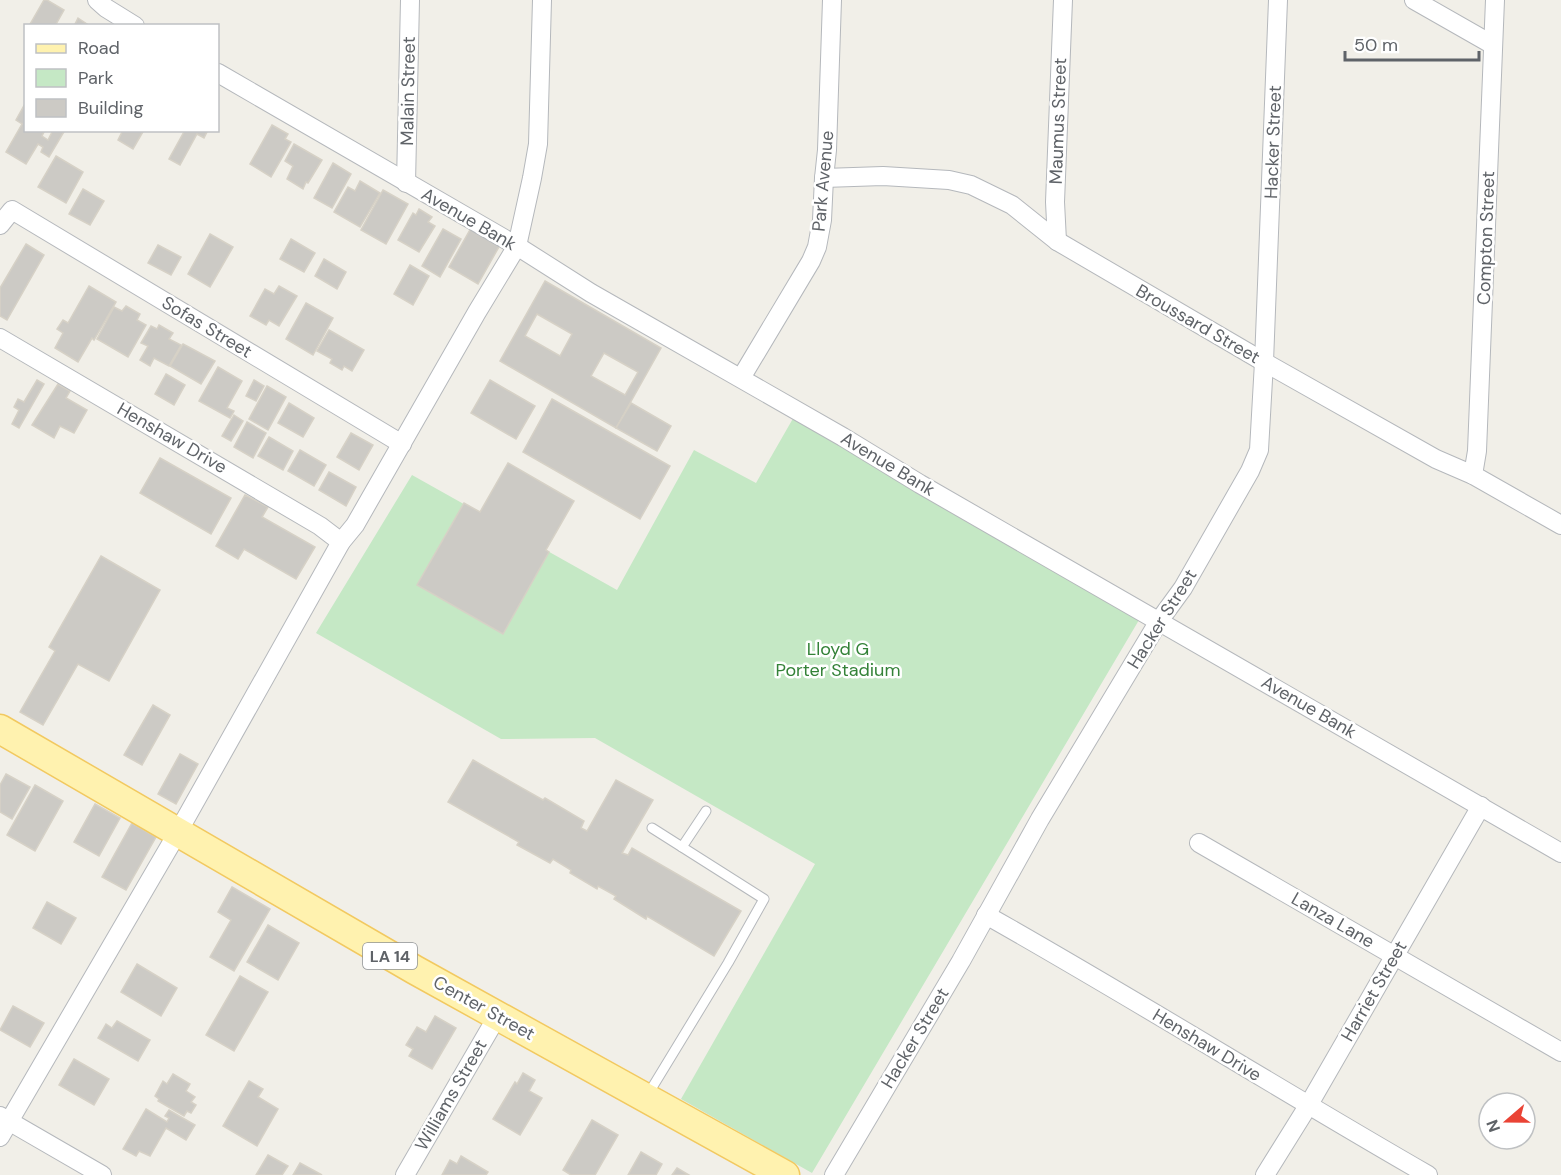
<svg xmlns="http://www.w3.org/2000/svg" width="1561" height="1175" viewBox="0 0 1561 1175" font-family="'DM Sans',sans-serif">
  <style>
    .green { fill: #c5e8c5 }
    .building { fill: #cccac5; stroke: #d6d1c6; stroke-width: 1.5; fill-rule: evenodd }
    .lines { fill: none; stroke-linecap: round; stroke-linejoin: round }
    .service-casing { stroke: #b5b8bc; stroke-width: 11 }
    .minor-casing { stroke: #b5b8bc; stroke-width: 20 }
    .primary-casing { stroke: #f2c960; stroke-width: 31 }
    .service { stroke: #fff; stroke-width: 9 }
    .minor { stroke: #fff; stroke-width: 18 }
    .primary { stroke: #fff2af; stroke-width: 28 }
    .labels { text-anchor: middle; dominant-baseline: central; stroke-width: 5; stroke-linejoin: round; paint-order: stroke }
    .shield { fill: #fff; stroke: #8f9295; stroke-width: 1.5 }
    .shield-label { font-size: 16px; font-weight: bold; fill: #5f6368 }
    .street-label { font-size: 18px; fill: #5f6368; stroke: #fff }
    .park-label { font-size: 18px; fill: #348238; stroke: #fff }
  </style>
  <rect width="100%" height="100%" fill="#f1efe8"/>
  <path class="green" d="M795,415L1139,620L812,1173L681,1099L815,864L595,738L501,739L316,633L412,475L617,590L694,450L756,483Z"/>
  <g class="building">
    <path d="M44,0H47L64,10L55,26H29Z"/>
    <path d="M78,18L90,26H74Z"/>
    <path d="M26,102V130H45L42,136L48,140L53,130H65L49,157L41,152L43,147L38,144L26,164L6,152L22,124L16,120Z"/>
    <path d="M272,125L288,134L285,139L291,142L271,177L250,164Z"/>
    <path d="M123,130H144L133,149L118,140Z"/>
    <path d="M185,130H208L204,138L197,134L180,165L169,159Z"/>
    <path d="M294,144L322,160L308,183L306,182L303,189L287,179L293,166L285,161Z"/>
    <path d="M56,156L83,172L66,203L38,187Z"/>
    <path d="M333,163L351,174L332,208L314,198Z"/>
    <path d="M360,181L380,193L360,227L334,212L348,187L355,191Z"/>
    <path d="M83,189L104,201L90,225L69,214Z"/>
    <path d="M383,190L408,204L386,244L361,230Z"/>
    <path d="M419,209L432,217L428,222L435,226L419,252L398,240L413,213L416,215Z"/>
    <path d="M471,228L500,245L478,284L449,267Z"/>
    <path d="M443,229L461,239L440,277L422,266Z"/>
    <path d="M210,234L233,247L210,287L188,274Z"/>
    <path d="M291,239L315,253L304,272L280,259Z"/>
    <path d="M26,244L44,255L7,320L0,316V288Z"/>
    <path d="M158,245L181,257L171,275L148,263Z"/>
    <path d="M324,259L346,272L337,289L315,276Z"/>
    <path d="M410,265L429,276L413,305L394,294Z"/>
    <path d="M545,281L661,348L616,428L500,361ZM537,314L572,334L560,356L525,336ZM604,353L638,372L625,395L591,376Z"/>
    <path d="M89,286L116,302L94,340L92,338L78,362L55,348L63,333L57,329L63,320L68,323Z"/>
    <path d="M279,286L297,296L279,326L269,320L266,325L250,316L265,289L274,294Z"/>
    <path d="M306,303L333,318L313,355L286,339Z"/>
    <path d="M126,306L140,314L137,320L146,325L128,357L97,339L114,307L122,311Z"/>
    <path d="M159,325L173,333L169,339L181,345L169,366L154,358L150,366L140,360L148,346L141,343L151,326L157,329Z"/>
    <path d="M329,330L364,350L352,371L344,366L342,370L330,363L332,359L317,351Z"/>
    <path d="M183,344L215,361L201,384L170,366Z"/>
    <path d="M218,367L242,381L227,408L234,411L230,418L199,401Z"/>
    <path d="M166,374L185,385L174,405L155,394Z"/>
    <path d="M37,380L44,384L19,428L12,424L19,410L14,407L18,399L24,402Z"/>
    <path d="M254,380L264,386L256,401L246,396Z"/>
    <path d="M490,380L535,406L516,439L471,413Z"/>
    <path d="M58,384L70,391L66,398L87,410L74,433L60,426L54,438L32,425Z"/>
    <path d="M267,386L286,397L268,430L249,419Z"/>
    <path d="M552,399L670,466L640,519L523,452Z"/>
    <path d="M289,403L314,418L303,437L278,423Z"/>
    <path d="M631,403L671,426L657,451L616,428Z"/>
    <path d="M234,415L243,421L231,441L222,436Z"/>
    <path d="M247,422L266,433L253,458L234,447Z"/>
    <path d="M351,433L373,445L359,470L337,457Z"/>
    <path d="M269,437L293,451L283,470L258,456Z"/>
    <path d="M300,450L326,465L314,486L288,471Z"/>
    <path d="M160,458L231,498L211,534L140,493Z"/>
    <path d="M508,463L574,501L546,550L549,552L503,634L417,585L464,503L480,512Z"/>
    <path d="M329,472L356,487L346,506L319,490Z"/>
    <path d="M245,495L268,507L262,517L315,547L296,579L244,549L238,559L216,546Z"/>
    <path d="M101,556L160,590L109,681L78,664L43,725L20,712L55,651L49,647Z"/>
    <path d="M153,705L170,715L142,765L124,755Z"/>
    <path d="M180,754L198,764L176,804L158,794Z"/>
    <path d="M473,760L543,800L545,798L584,821L581,828L587,831L616,780L653,800L622,853L628,855L632,848L741,911L714,956L647,916L646,919L614,899L616,896L598,886L597,889L570,873L571,870L553,859L550,863L517,845L519,842L448,802Z"/>
    <path d="M6,774L30,787L12,819L0,812V785Z"/>
    <path d="M35,785L63,801L35,851L7,835Z"/>
    <path d="M95,804L120,818L99,856L74,842Z"/>
    <path d="M132,823L156,837L126,890L102,877Z"/>
    <path d="M232,887L270,909L234,971L210,957L231,920L218,912Z"/>
    <path d="M47,902L76,918L61,944L33,928Z"/>
    <path d="M268,925L299,943L278,980L247,962Z"/>
    <path d="M137,964L177,988L161,1016L121,992Z"/>
    <path d="M240,976L268,992L234,1051L206,1035Z"/>
    <path d="M13,1006L44,1023L30,1047L0,1030Z"/>
    <path d="M435,1016L456,1028L432,1069L409,1056L413,1049L406,1045L417,1027L426,1032Z"/>
    <path d="M117,1021L150,1040L138,1061L98,1038L106,1024L112,1028Z"/>
    <path d="M74,1059L109,1079L94,1105L59,1085Z"/>
    <path d="M523,1073L535,1080L529,1091L542,1098L520,1135L493,1119L515,1082L517,1084Z"/>
    <path d="M173,1074L190,1084L186,1091L195,1097L191,1102L196,1105L191,1113L187,1111L184,1116L158,1101L159,1099L155,1096L163,1081L167,1084Z"/>
    <path d="M249,1081L263,1089L258,1097L278,1109L257,1146L223,1126Z"/>
    <path d="M146,1109L167,1122L169,1118L165,1116L169,1110L195,1125L186,1140L166,1128L150,1156L139,1151L136,1156L123,1149Z"/>
    <path d="M592,1120L618,1135L595,1175H571L563,1170Z"/>
    <path d="M641,1152L662,1164L656,1175H628Z"/>
    <path d="M268,1155L288,1166L282,1175H256Z"/>
    <path d="M461,1156L488,1172L486,1175H442L450,1160L457,1164Z"/>
    <path d="M300,1163L322,1175H293Z"/>
    <path d="M677,1168L689,1175H672Z"/>
  </g>
  <g class="lines">
    <defs>
      <g id="service">
        <path d="M682,847L706,811"/>
        <path d="M647,1096L728,963L764,899L652,828"/>
      </g>
      <g id="minor">
        <path d="M97,0L106,8L135,26"/>
        <path d="M1414,0L1493,45"/>
        <path d="M218,73L517,246L591,293L843,437L920,484L1561,853"/>
        <path d="M824,178L883,176L949,180L971,185L1012,205L1057,241L1264,362L1436,459L1473,475L1561,525"/>
        <path d="M406,183L410,0"/>
        <path d="M0,225L12,210L402,444"/>
        <path d="M1057,241L1055,202L1063,0"/>
        <path d="M0,338L320,526L341,542"/>
        <path d="M741,378L811,261L817,247L822,220L824,178L827,150L832,0"/>
        <path d="M1473,475L1477,451L1495,0"/>
        <path d="M1199,843L1561,1052"/>
        <path d="M986,915C1135,999 1280,1090 1428,1175"/>
        <path d="M0,1116L102,1175"/>
        <path d="M0,1137L178,832L341,542L355,525L477,312L517,246L532,178L538,144L542,0"/>
        <path d="M405,1175L498,1015"/>
        <path d="M834,1175L961,961L1040,819L1159,621L1183,588L1250,471L1259,450L1264,362L1278,0"/>
        <path d="M1265,1175L1308,1106L1481,806"/>
      </g>
      <path id="primary" d="M0,729L415,970L785,1175"/>
    </defs>
    <use href="#service" class="service-casing"/>
    <use href="#minor" class="minor-casing"/>
    <use href="#primary" class="primary-casing"/>
    <use href="#service" class="service"/>
    <use href="#minor" class="minor"/>
    <use href="#primary" class="primary"/>
  </g>
  <g class="labels">
    <rect class="shield" x="363" y="943" width="54" height="26" rx="4.5"/>
    <g class="shield-label">
      <text x="390" y="956">LA 14</text>
    </g>
    <g class="street-label">
      <text transform="translate(408 91) rotate(-89)">Malain Street</text>
      <text transform="translate(1058 121) rotate(-88)">Maumus Street</text>
      <text transform="translate(1273 142) rotate(-88)">Hacker Street</text>
      <text transform="translate(823 181) rotate(-85)">Park Avenue</text>
      <text transform="translate(469 219) rotate(30)">Avenue Bank</text>
      <text transform="translate(1486 238) rotate(-88)">Compton Street</text>
      <text transform="translate(1198 324) rotate(30)">Broussard Street</text>
      <text transform="translate(207 327) rotate(31)">Sofas Street</text>
      <text transform="translate(172 438) rotate(30)">Henshaw Drive</text>
      <text transform="translate(888 464) rotate(31)">Avenue Bank</text>
      <text transform="translate(1162 619) rotate(-58)">Hacker Street</text>
      <text transform="translate(1309 707) rotate(30)">Avenue Bank</text>
      <text transform="translate(1333 920) rotate(30)">Lanza Lane</text>
      <text transform="translate(1374 991) rotate(-60)">Harriet Street</text>
      <text transform="translate(484 1008) rotate(29)">Center Street</text>
      <text transform="translate(915 1038) rotate(-59)">Hacker Street</text>
      <text transform="translate(1207 1045) rotate(31)">Henshaw Drive</text>
      <text transform="translate(451 1095) rotate(-60)">Williams Street</text>
    </g>
    <g class="park-label">
      <text x="838" y="649">Lloyd G<tspan x="838" dy="21">Porter Stadium</tspan></text>
    </g>
  </g>
  <rect x="24" y="24" width="195" height="108" fill="#ffffff" stroke="#bfc1c3" stroke-width="1.5"/>
  <rect x="36" y="44" width="30" height="9" fill="#fff2af" stroke="#bfc1c3" stroke-width="1.5"/>
  <text x="78" y="54" font-size="18" fill="#5f6368">Road</text>
  <rect x="36" y="69" width="30" height="18" fill="#c5e8c5" stroke="#bfc1c3" stroke-width="1.5"/>
  <text x="78" y="84" font-size="18" fill="#5f6368">Park</text>
  <rect x="36" y="99" width="30" height="18" fill="#cccac5" stroke="#bfc1c3" stroke-width="1.5"/>
  <text x="78" y="114" font-size="18" fill="#5f6368">Building</text>
  <g transform="translate(1507 1121) rotate(250)"><circle r="28" fill="#ffffff" stroke="#bfc1c3" stroke-width="1.5"/>
  <path d="M0-4.5L10 22L0 15L-10 22Z" fill="#ea4335"/>
  <text y="-9" font-size="16" font-weight="bold" text-anchor="middle" fill="#5f6368">N</text>
  </g>
  <path d="M1345 51v9h134v-9" fill="none" stroke="#5f6368" stroke-width="3"/>
  <text x="1354" y="51" font-size="18" fill="#5f6368" stroke="#ffffff" stroke-width="4.5" paint-order="stroke">50 m</text>
</svg>
